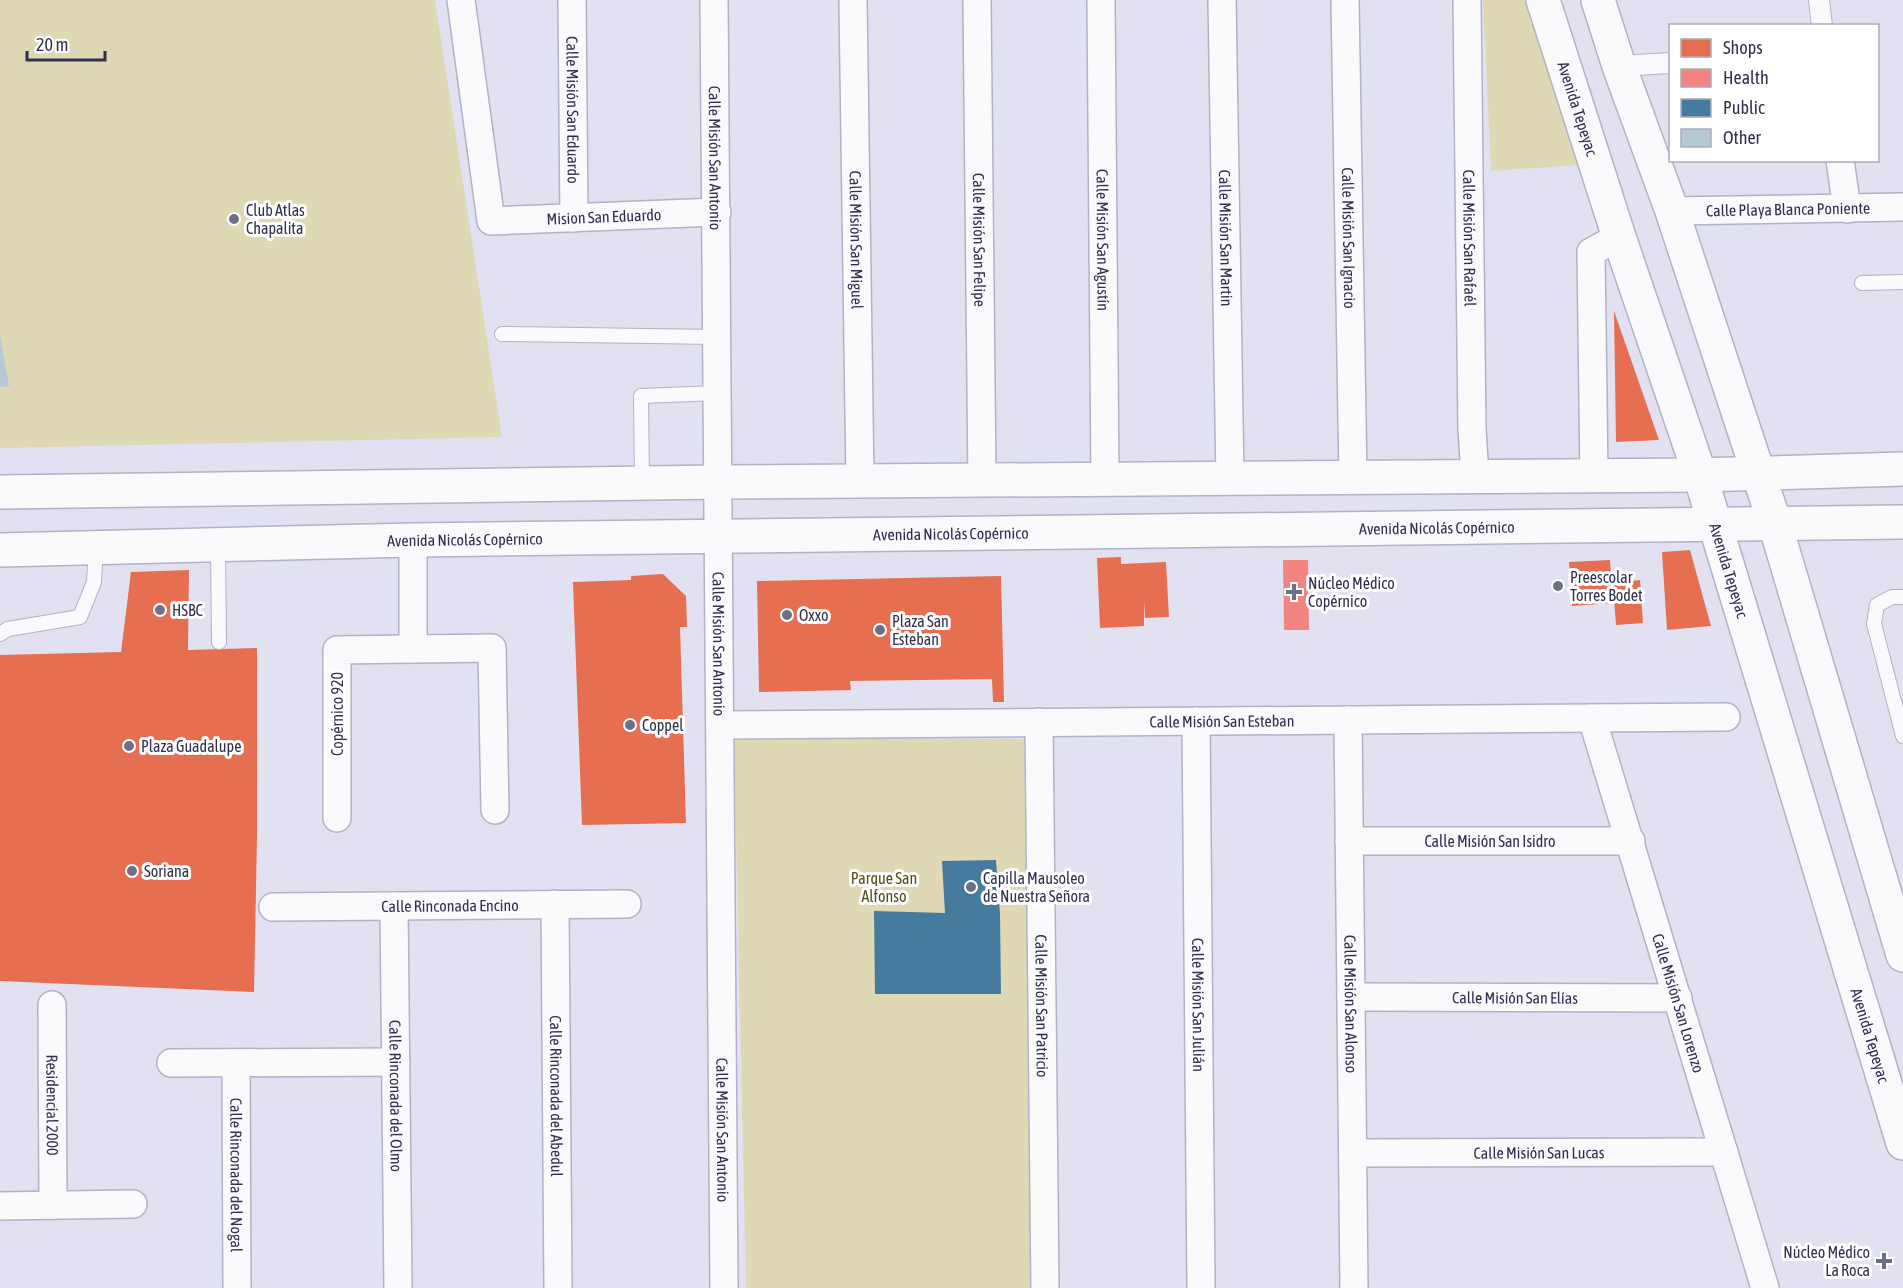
<svg xmlns="http://www.w3.org/2000/svg" width="1903" height="1288" viewBox="0 0 1903 1288" font-family="'Asap Condensed',sans-serif">
  <style>
    .green { fill: #ded8b5 }
    .shops { fill: #e76f51 }
    .health { fill: #f28482 }
    .public { fill: #457b9d }
    .building { fill: #b6c9d7 }
    .lines { fill: none; stroke-linecap: round; stroke-linejoin: round }
    .service-casing { stroke: #b2b2c7; stroke-width: 16 }
    .pedestrian-casing { stroke: #b2b2c7; stroke-width: 22 }
    .minor-casing { stroke: #b2b2c7; stroke-width: 30 }
    .tertiary-casing { stroke: #b2b2c7; stroke-width: 36 }
    .service { stroke: #fafafd; stroke-width: 14 }
    .pedestrian { stroke: #fafafd; stroke-width: 20 }
    .minor { stroke: #fafafd; stroke-width: 27 }
    .tertiary { stroke: #fafafd; stroke-width: 33 }
    .poi-dot { fill: #6d6e87; stroke: #fff; stroke-width: 2 }
    .labels { text-anchor: middle; dominant-baseline: central; stroke-width: 6; stroke-linejoin: round; paint-order: stroke }
    .street-label { font-size: 16px; fill: #2f304d; stroke: #fff }
    .poi-label { font-size: 16px; fill: #2f304d; stroke: #fff; text-anchor: start }
    .park-label { font-size: 16px; fill: #534c19; stroke: #fff }
  </style>
  <rect width="100%" height="100%" fill="#e1e1f2"/>
  <g class="green">
    <path d="M0,0H435L502,437L0,448Z"/>
    <path d="M1483,0H1535L1579,165L1491,171Z"/>
    <path d="M734,738L1031,739L1032,1288H746Z"/>
  </g>
  <g class="shops">
    <path d="M1614,311L1659,440L1616,442Z"/>
    <path d="M1690,550L1711,626L1667,630L1662,552Z"/>
    <path d="M1121,557V564L1166,562L1169,617L1145,618L1144,600V626L1100,628L1097,558Z"/>
    <path d="M1610,560L1613,603L1572,606L1569,562Z"/>
    <path d="M189,570L188,650L257,648V837L254,992L0,981V655L121,652L131,572Z"/>
    <path d="M1631,573L1632,581L1640,580L1643,623L1616,625L1612,574Z"/>
    <path d="M663,574L686,596L687,627H680L686,823L582,825L573,582L631,580V576Z"/>
    <path d="M1001,576L1004,702H993L992,679L850,681L851,690L759,692L757,581Z"/>
  </g>
  <path class="health" d="M1283,560H1308L1309,630H1284Z"/>
  <path class="public" d="M996,860L1000,914L1001,994H875L874,911L945,913L942,861Z"/>
  <path class="building" d="M0,335L9,386L0,387Z"/>
  <g class="lines">
    <defs>
      <g id="service">
        <path d="M1862,283L1903,282"/>
        <path d="M502,334L718,337"/>
        <path d="M642,484L641,396L718,393"/>
        <path d="M218,545L219,642"/>
        <path d="M1903,597H1892L1877,605L1874,624L1903,736"/>
        <path d="M0,634L8,629L80,617L94,582L96,548"/>
      </g>
      <g id="pedestrian">
        <path d="M1819,0L1822,26"/>
        <path d="M1619,66L1670,63"/>
      </g>
      <g id="minor">
        <path id="s1" d="M461,0L491,221L717,212"/>
        <path id="s2" d="M572,0L574,218"/>
        <path id="s3" d="M714,0L724,1288"/>
        <path id="s4" d="M853,0L860,481"/>
        <path id="s5" d="M977,0L982,480"/>
        <path id="s6" d="M1101,0L1105,479"/>
        <path id="s7" d="M1222,0L1230,478"/>
        <path id="s8" d="M1345,0L1353,478"/>
        <path id="s9" d="M1467,0L1472,429L1475,476"/>
        <path d="M1840,160L1847,209"/>
        <path id="s10" d="M1672,211L1903,207"/>
        <path d="M1594,476L1591,252L1619,237"/>
        <path d="M413,649V540"/>
        <path id="s11" d="M1592,718L1765,1288"/>
        <path id="s12" d="M1348,720L1354,1288"/>
        <path id="s13" d="M1196,721L1201,1288"/>
        <path id="s14" d="M1039,722L1045,1288"/>
        <path id="s15" d="M720,725L1726,717"/>
        <path d="M337,818V650L492,648L495,810"/>
        <path id="s16" d="M1349,841H1631"/>
        <path id="s17" d="M555,904L558,1288"/>
        <path id="s18" d="M394,906L398,1288"/>
        <path id="s19" d="M273,907L627,904"/>
        <path id="s20" d="M1351,997L1678,998"/>
        <path id="s21" d="M52,1005L53,1205"/>
        <path d="M171,1063L396,1062"/>
        <path id="s22" d="M236,1063L237,1288"/>
        <path id="s23" d="M1353,1153L1724,1152"/>
        <path d="M0,1206L133,1204"/>
      </g>
      <g id="tertiary">
        <path id="s24" d="M1543,0L1619,237L1700,475L1903,1143"/>
        <path d="M1598,0L1619,66L1672,211L1775,524L1903,955"/>
        <path d="M0,492L719,482L1700,475L1903,469"/>
        <path id="s25" d="M0,550L413,540L1903,522"/>
      </g>
    </defs>
    <use href="#service" class="service-casing"/>
    <use href="#pedestrian" class="pedestrian-casing"/>
    <use href="#minor" class="minor-casing"/>
    <use href="#tertiary" class="tertiary-casing"/>
    <use href="#service" class="service"/>
    <use href="#pedestrian" class="pedestrian"/>
    <use href="#minor" class="minor"/>
    <use href="#tertiary" class="tertiary"/>
  </g>
  <g class="poi-dot">
    <circle cx="234" cy="219" r="6"/>
    <circle cx="1558" cy="586" r="6"/>
    <path d="M1291 583h6v6h6v6h-6v6h-6v-6h-6v-6h6z"/>
    <circle cx="160" cy="610" r="6"/>
    <circle cx="787" cy="615" r="6"/>
    <circle cx="880" cy="630" r="6"/>
    <circle cx="630" cy="725" r="6"/>
    <circle cx="129" cy="746" r="6"/>
    <circle cx="132" cy="871" r="6"/>
    <circle cx="971" cy="887" r="6"/>
    <path d="M1881 1252h6v6h6v6h-6v6h-6v-6h-6v-6h6z"/>
  </g>
  <g class="labels">
    <g class="street-label">
      <text stroke="none"><textPath href="#s24" startOffset="114">Avenida Tepeyac</textPath></text>
      <text stroke="none"><textPath href="#s2" startOffset="110">Calle Misión San Eduardo</textPath></text>
      <text stroke="none"><textPath href="#s3" startOffset="158">Calle Misión San Antonio</textPath></text>
      <text stroke="none"><textPath href="#s10" startOffset="116">Calle Playa Blanca Poniente</textPath></text>
      <text stroke="none"><textPath href="#s1" startOffset="336">Mision San Eduardo</textPath></text>
      <text stroke="none"><textPath href="#s9" startOffset="238">Calle Misión San Rafaél</textPath></text>
      <text stroke="none"><textPath href="#s7" startOffset="238">Calle Misión San Martin</textPath></text>
      <text stroke="none"><textPath href="#s8" startOffset="238">Calle Misión San Ignacio</textPath></text>
      <text stroke="none"><textPath href="#s5" startOffset="240">Calle Misión San Felipe</textPath></text>
      <text stroke="none"><textPath href="#s6" startOffset="240">Calle Misión San Agustín</textPath></text>
      <text stroke="none"><textPath href="#s4" startOffset="240">Calle Misión San Miguel</textPath></text>
      <text stroke="none"><textPath href="#s25" startOffset="1437">Avenida Nicolás Copérnico</textPath></text>
      <text stroke="none"><textPath href="#s25" startOffset="951">Avenida Nicolás Copérnico</textPath></text>
      <text stroke="none"><textPath href="#s25" startOffset="465">Avenida Nicolás Copérnico</textPath></text>
      <text stroke="none"><textPath href="#s24" startOffset="600">Avenida Tepeyac</textPath></text>
      <text stroke="none"><textPath href="#s3" startOffset="644">Calle Misión San Antonio</textPath></text>
      <text transform="translate(337 714) rotate(-90)">Copérnico 920</text>
      <text stroke="none"><textPath href="#s15" startOffset="502">Calle Misión San Esteban</textPath></text>
      <text stroke="none"><textPath href="#s16" startOffset="141">Calle Misión San Isidro</textPath></text>
      <text stroke="none"><textPath href="#s19" startOffset="177">Calle Rinconada Encino</textPath></text>
      <text stroke="none"><textPath href="#s20" startOffset="164">Calle Misión San Elías</textPath></text>
      <text stroke="none"><textPath href="#s11" startOffset="298">Calle Misión San Lorenzo</textPath></text>
      <text stroke="none"><textPath href="#s12" startOffset="284">Calle Misión San Alonso</textPath></text>
      <text stroke="none"><textPath href="#s14" startOffset="284">Calle Misión San Patricio</textPath></text>
      <text stroke="none"><textPath href="#s13" startOffset="284">Calle Misión San Julián</textPath></text>
      <text stroke="none"><textPath href="#s24" startOffset="1086">Avenida Tepeyac</textPath></text>
      <text stroke="none"><textPath href="#s17" startOffset="192">Calle Rinconada del Abedul</textPath></text>
      <text stroke="none"><textPath href="#s18" startOffset="190">Calle Rinconada del Olmo</textPath></text>
      <text stroke="none"><textPath href="#s21" startOffset="100">Residencial 2000</textPath></text>
      <text stroke="none"><textPath href="#s3" startOffset="1130">Calle Misión San Antonio</textPath></text>
      <text stroke="none"><textPath href="#s23" startOffset="186">Calle Misión San Lucas</textPath></text>
      <text stroke="none"><textPath href="#s22" startOffset="112">Calle Rinconada del Nogal</textPath></text>
    </g>
    <g class="poi-label">
      <text x="246" y="210">Club Atlas<tspan x="246" dy="18">Chapalita</tspan></text>
      <text x="1570" y="577">Preescolar<tspan x="1570" dy="18">Torres Bodet</tspan></text>
      <text x="1308" y="583">Núcleo Médico<tspan x="1308" dy="18">Copérnico</tspan></text>
      <text x="172" y="610">HSBC</text>
      <text x="799" y="615">Oxxo</text>
      <text x="892" y="621">Plaza San<tspan x="892" dy="18">Esteban</tspan></text>
      <text x="642" y="725">Coppel</text>
      <text x="141" y="746">Plaza Guadalupe</text>
      <text x="144" y="871">Soriana</text>
      <text x="983" y="878">Capilla Mausoleo<tspan x="983" dy="18">de Nuestra Señora</tspan></text>
      <text x="1870" y="1252" text-anchor="end">Núcleo Médico<tspan x="1870" dy="18">La Roca</tspan></text>
    </g>
    <g class="park-label">
      <text x="884" y="878">Parque San<tspan x="884" dy="18">Alfonso</tspan></text>
    </g>
  </g>
  <rect x="1669" y="24" width="210" height="138" fill="#ffffff" stroke="#acacb8" stroke-width="1.5"/>
  <rect x="1681" y="39" width="30" height="18" fill="#e76f51" stroke="#acacb8" stroke-width="1.5"/>
  <text x="1723" y="54" font-size="18" fill="#2f304d">Shops</text>
  <rect x="1681" y="69" width="30" height="18" fill="#f28482" stroke="#acacb8" stroke-width="1.5"/>
  <text x="1723" y="84" font-size="18" fill="#2f304d">Health</text>
  <rect x="1681" y="99" width="30" height="18" fill="#457b9d" stroke="#acacb8" stroke-width="1.5"/>
  <text x="1723" y="114" font-size="18" fill="#2f304d">Public</text>
  <rect x="1681" y="129" width="30" height="18" fill="#b6c9d7" stroke="#acacb8" stroke-width="1.5"/>
  <text x="1723" y="144" font-size="18" fill="#2f304d">Other</text>
  <path d="M27 51v9h78v-9" fill="none" stroke="#2f304d" stroke-width="3"/>
  <text x="36" y="51" font-size="18" fill="#2f304d" stroke="#ffffff" stroke-width="4.5" paint-order="stroke">20 m</text>
</svg>
